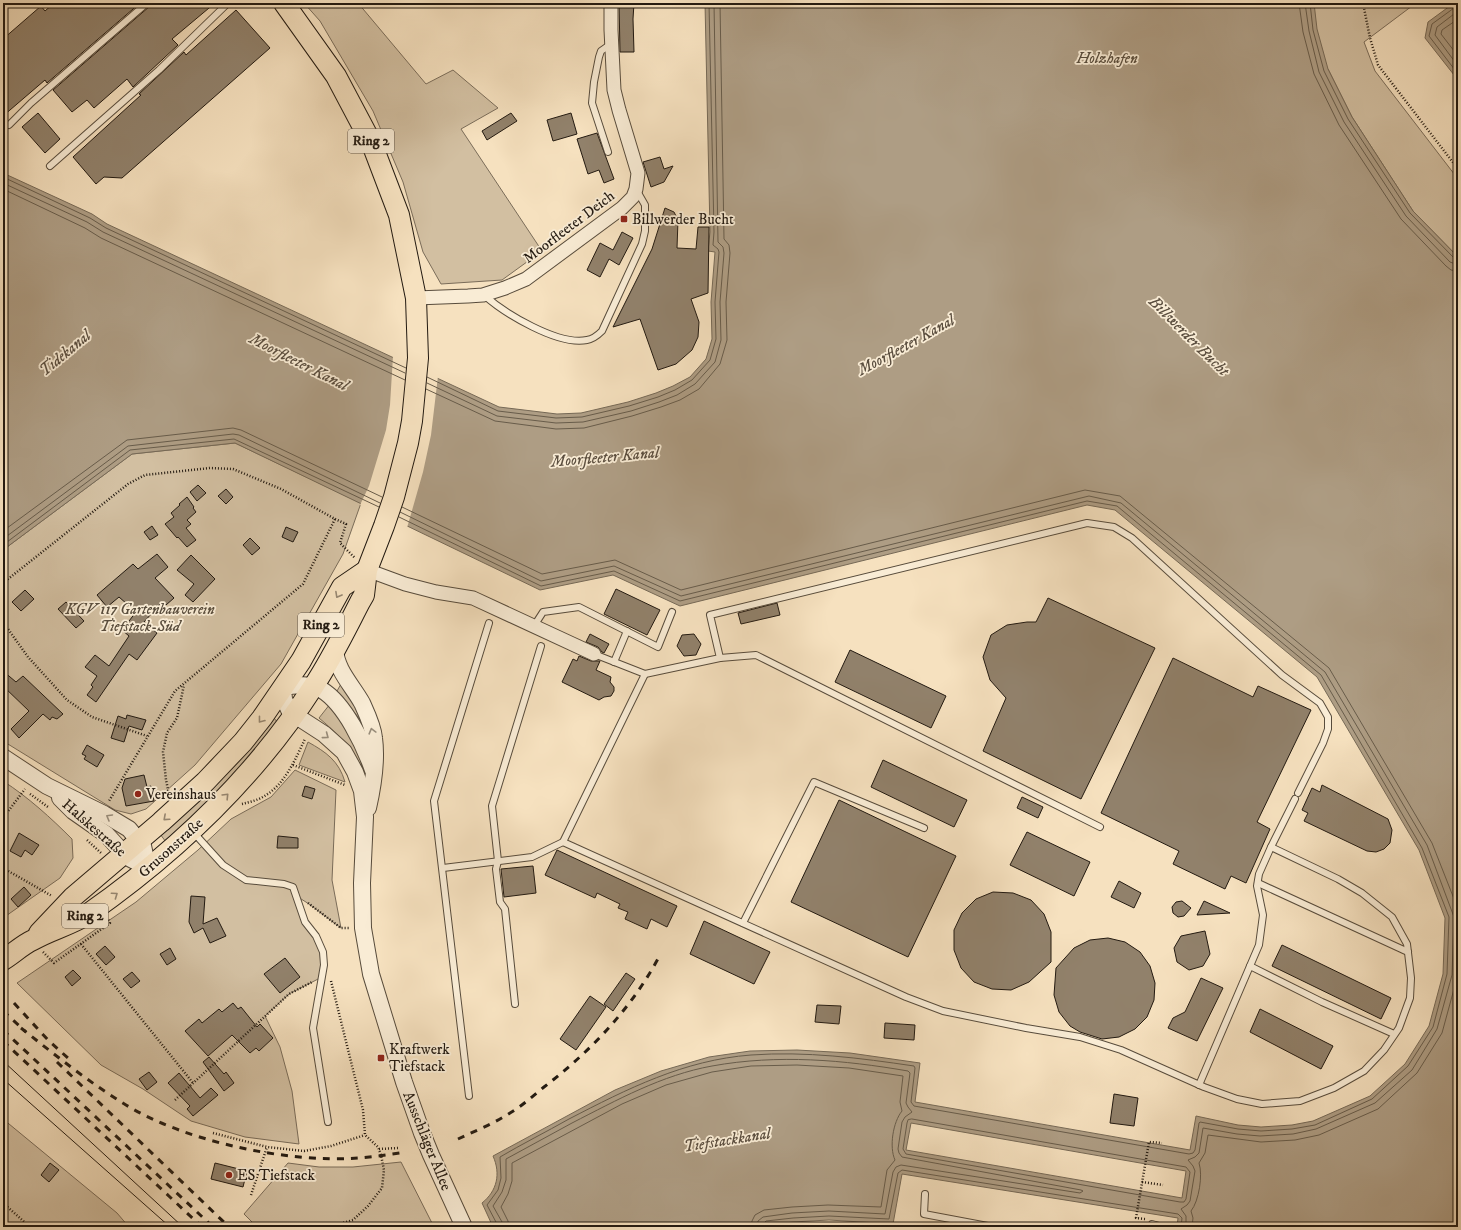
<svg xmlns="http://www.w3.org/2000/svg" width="1461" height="1230" viewBox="0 0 1461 1230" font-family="'IM FELL DW Pica',serif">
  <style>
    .green { fill: #d2bfa1; stroke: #7a6c59 }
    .water { fill: #ae9d84; stroke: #766956; fill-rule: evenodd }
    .pier { fill: #f6e1bf }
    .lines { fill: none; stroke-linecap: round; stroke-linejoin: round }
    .shore { stroke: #685c4a; stroke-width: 1 }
    .building { fill: #91816b; stroke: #231a11 }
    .service-casing { stroke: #584c3c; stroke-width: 8 }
    .minor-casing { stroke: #584c3c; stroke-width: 15 }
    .tertiary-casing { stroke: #584c3c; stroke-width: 18 }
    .primary-casing { stroke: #231a11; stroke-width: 22 }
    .path { stroke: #231a11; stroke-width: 2.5; stroke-dasharray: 1 2; stroke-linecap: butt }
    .service { stroke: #f9ecd5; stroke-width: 6 }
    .minor { stroke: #f9ecd5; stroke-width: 13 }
    .tertiary { stroke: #f9ecd5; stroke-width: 16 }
    .primary { stroke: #f6e1bf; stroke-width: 20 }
    .tram { stroke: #231a11; stroke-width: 1 }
    .rail { stroke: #231a11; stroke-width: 3; stroke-dasharray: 7 7; stroke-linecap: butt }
    .oneway { stroke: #978771 }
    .oneway2 { stroke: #998e7d }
    .poi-dot { fill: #8f2418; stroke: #f9ecd5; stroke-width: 1.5 }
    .labels { text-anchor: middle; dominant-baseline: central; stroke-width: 3.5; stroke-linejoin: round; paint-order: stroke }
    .shield { fill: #f9ecd5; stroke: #63594c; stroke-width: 1 }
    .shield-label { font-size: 14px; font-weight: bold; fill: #231a11 }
    .park-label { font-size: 15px; font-style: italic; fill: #584c3c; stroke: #f9ecd5 }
    .poi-label { font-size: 15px; fill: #231a11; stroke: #f9ecd5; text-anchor: start }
    .street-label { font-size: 15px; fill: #231a11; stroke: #f9ecd5 }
    .water-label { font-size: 16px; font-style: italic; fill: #5b4e3f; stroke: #f9ecd5 }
  </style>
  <rect width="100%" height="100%" fill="#f6e1bf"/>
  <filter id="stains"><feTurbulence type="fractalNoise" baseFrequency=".005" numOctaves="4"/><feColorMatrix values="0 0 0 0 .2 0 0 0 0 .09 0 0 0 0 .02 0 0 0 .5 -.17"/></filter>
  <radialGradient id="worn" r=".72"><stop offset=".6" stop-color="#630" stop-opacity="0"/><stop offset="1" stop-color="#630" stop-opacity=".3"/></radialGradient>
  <g class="green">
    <path d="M304,3H358L426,84L453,70L498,108L461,129L542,251L502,280L441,284L423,252L403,182L373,111L320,21Z"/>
    <path d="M1039,3H1416L1364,42L1375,71L1458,179V257L1413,211L1352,117L1328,69Z"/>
    <path d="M235,443L361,503L343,554L281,664L195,765L146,809L131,814L115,810L3,741V550L132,454Z"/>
    <path d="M341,684L353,700L366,730L358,717L337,691Z"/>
    <path d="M330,704L350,733L360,757L364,778C353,752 341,736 319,718Z"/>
    <path d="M274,718L278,723L219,792L166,842L160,834L235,762Z"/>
    <path d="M308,742C326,752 339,761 345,782L299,765Z"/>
    <path d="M295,770L336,790L332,880L341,928L309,904L298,897L305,922L323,952L322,977L289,994L265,1016L280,1047L292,1091L299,1144L245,1137L191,1121L143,1089L101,1065L17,983L136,902L198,850L231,819L271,797Z"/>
    <path d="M3,781C28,797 51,818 72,839L73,858L60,878L3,918Z"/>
    <path d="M3,1119L117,1213L129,1227H3Z"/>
    <path d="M401,1162L434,1227H257L244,1214L288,1163L319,1167H353Z"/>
  </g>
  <g class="water">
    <path d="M705,3H1314L1317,29L1328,69L1352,117L1413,211L1458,257V1227H1177L1178,1218L902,1174L893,1224L829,1220L793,1222L751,1227H493L482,1203C497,1191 501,1174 493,1156L615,1090L661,1071L709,1057L750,1051L797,1050L850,1053L920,1063L915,1102L1190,1150L1196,1116L1238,1125L1261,1127L1292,1125L1313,1121L1370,1096L1405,1064L1429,1026L1443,974L1445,918L1419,850L1317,677L1115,510L1087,505L680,606L613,575L540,590L235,443L132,454L3,550V173L92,214L107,224L499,407L557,414L581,413L628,402L656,393L673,386L690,377L706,359L712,339L711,302L715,252L708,251L710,232ZM911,1123L1186,1171L1182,1198L906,1150Z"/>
    <path d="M1454,3H1458V80L1425,38L1428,22Z"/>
  </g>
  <path class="pier" d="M393,356L438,376L431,435L423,472L407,528L360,505L369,486L386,430L390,405Z"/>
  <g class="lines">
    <g class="shore">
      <path d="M1299,3L1303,32L1314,74L1339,125L1401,219L1446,266L1451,270L1458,271"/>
      <path d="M1305,3L1309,31L1319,72L1344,122L1406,216L1450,262L1458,265"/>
      <path d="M1310,3L1313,30L1324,71L1348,119L1410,213L1454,258L1458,259"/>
      <path d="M1456,3L1454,8L1432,24L1429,36L1458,74"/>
      <path d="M1458,11L1437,27L1435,35L1458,66"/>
      <path d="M1458,19L1442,30L1441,34L1458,56"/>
      <path d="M3,177L90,218L106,228L406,368"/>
      <path d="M3,183L87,222L103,232L405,373"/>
      <path d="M3,189L85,228L101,238L405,380"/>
      <path d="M427,377L498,411L556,418L582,417L629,406L658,397L675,390L692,380L710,360L716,339L715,302L719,252L718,249L713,245L714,232L709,3"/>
      <path d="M427,383L497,416L556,423L583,422L631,411L659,402L677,395L695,384L715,362L721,340L720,302L724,253L723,247L718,242L714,3"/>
      <path d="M426,389L495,421L556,429L584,428L632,416L661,407L680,400L699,389L720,364L727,340L726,302L730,253L729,245L724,239L720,3"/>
      <path d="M402,507L542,574L615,560L681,590L1085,490L1120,496L1329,668L1432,843L1458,909"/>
      <path d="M400,512L541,581L614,566L681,596L1089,496L1121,503L1325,672L1427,845L1454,917L1452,975L1437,1029L1412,1070L1375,1103L1316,1129L1293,1134L1260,1136L1237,1134L1203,1128L1199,1153L1195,1157L1188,1160L1193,1166L1195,1171L1190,1201L1187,1205L1181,1209L1186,1216V1227"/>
      <path d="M399,517L541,586L614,571L680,601L1087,501L1117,506L1321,675L1422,848L1449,917L1447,974L1433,1027L1408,1066L1372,1099L1315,1125L1292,1129L1261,1131L1238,1129L1200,1122L1199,1123L1195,1150L1193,1153L1189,1154L914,1106L911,1102L915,1068L914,1066C860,1058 806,1051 751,1055C684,1060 627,1089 569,1119C546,1132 522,1144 500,1157L501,1178L498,1190L487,1205L497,1224V1227"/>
      <path d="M3,531L127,440L233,428L241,430L382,497"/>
      <path d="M3,539L128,446L233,434L239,435L380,503"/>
      <path d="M3,545L130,450L234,439L379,507"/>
      <path d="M912,1119L1186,1167L1190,1172L1186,1199L1184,1202H1180L906,1154L903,1149L907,1123L908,1120Z"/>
      <path d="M502,1227V1222L493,1206L502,1192L506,1180V1159C528,1147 550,1135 572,1123C617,1100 662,1075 712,1066C778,1054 844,1060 908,1071L910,1073L906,1103L908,1107L912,1112L905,1117L902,1122L898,1149L899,1153L902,1157L1081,1190L1083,1191L1080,1193L901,1165L896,1167L893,1172L885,1214L829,1211L792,1213L763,1217L758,1221L757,1227"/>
      <path d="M509,1227L508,1221L501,1207L508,1194L512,1181V1163L622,1104L666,1085L712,1072L751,1066L797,1065L849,1068L903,1076L900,1102L902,1111C893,1122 889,1147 895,1160L887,1170L881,1207L828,1205L792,1207L764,1210L755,1215L752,1221L751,1227"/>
      <path d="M762,1227L763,1224L766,1221L793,1218L829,1216L889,1219L898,1173L902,1170L1178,1214L1182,1218L1181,1227"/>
      <path d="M1192,1227L1193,1218L1191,1211C1199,1201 1203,1175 1199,1163L1205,1153L1208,1135L1261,1142L1295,1140L1319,1135L1378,1109L1417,1073L1442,1033L1457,978L1458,966"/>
    </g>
  </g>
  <g class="building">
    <path d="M54,3H140L47,83L45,80L3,116V39L41,6L45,11Z"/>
    <path d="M151,3H215L172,39L178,45L133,87L127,79L94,108L87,100L72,112L53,90L150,6Z"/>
    <path d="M619,3H634L633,19L634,52H620Z"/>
    <path d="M236,10L270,48L122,178L104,177L96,184L73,157L141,95L139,94L184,52L186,55Z"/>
    <path d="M38,113L60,139L45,153L22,127Z"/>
    <path d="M511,113L517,121L487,140L482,131Z"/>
    <path d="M571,113L577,134L553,141L547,120Z"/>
    <path d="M597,133L614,179L604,183L599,170L588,174L577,139Z"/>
    <path d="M660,157L664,169L673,166L664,182L651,187L643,162Z"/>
    <path d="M665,208L674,212L678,220L677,248L696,249L698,227H709L708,293L691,299L699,322L698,337L692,350L676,364L658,370L640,319L613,327L652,249Z"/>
    <path d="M622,232L633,238L619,265L609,259L600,277L587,270L600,243L613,250Z"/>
    <path d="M198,485L206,493L197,501L190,492Z"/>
    <path d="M226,489L233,497L226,504L218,496Z"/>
    <path d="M187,497L194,507L193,508L196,512L187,520L191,524L186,528L196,540L187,547L178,537L177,538L165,524L174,517L171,513L180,505L179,504Z"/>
    <path d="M152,526L158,535L150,540L144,532Z"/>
    <path d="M286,527L298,532L293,542L282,537Z"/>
    <path d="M250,538L260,548L252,555L243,545Z"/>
    <path d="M157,554L168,567L155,578L174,598L166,605L165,604L163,607L160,604L144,622L157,633L137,660L129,654L96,702L87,695L93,687L91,685L97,676L85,667L95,655L109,666L129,636L122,630L136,612L119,597L107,607L97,595L133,564L138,569Z"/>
    <path d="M191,555L215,579L193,602L185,595L194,584L177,570Z"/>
    <path d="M616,589L660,610L647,635L604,614Z"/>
    <path d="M25,590L34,599L21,611L12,602Z"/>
    <path d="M1048,598L1155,648L1081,799L983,751L1006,698L990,680L983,657L991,635L1007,625L1027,622H1036Z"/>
    <path d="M66,602L84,621L76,628L58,609Z"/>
    <path d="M777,603L780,615L741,624L738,613Z"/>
    <path d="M590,634L609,644L604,653L602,652L598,647L586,642Z"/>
    <path d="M694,634L701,644L696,655L684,656L677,646L682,635Z"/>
    <path d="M850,650L946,696L931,728L835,682Z"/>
    <path d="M579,656L591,661H600L596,670L611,677L610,682L614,687V691L611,696L604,697L599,700L562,682L573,659L577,661Z"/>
    <path d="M1173,658L1253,697L1258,686L1311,710L1257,822L1270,829L1246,883L1231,876L1225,889L1173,864L1179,851L1101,813Z"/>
    <path d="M3,671L16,682L23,676L63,714L57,719L52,717L50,720L43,714L19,738L11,729L29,711L3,686Z"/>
    <path d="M127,715L146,720L142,730L129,726L124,742L111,738L118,716L126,719Z"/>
    <path d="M87,745L104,755L97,767L84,759L86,756L82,754Z"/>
    <path d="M883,760L967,800L954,827L871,787Z"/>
    <path d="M144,775L147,787L151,786L154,801L126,806L122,788L125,779Z"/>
    <path d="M1322,785L1388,819L1392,830L1390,843L1384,849L1376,852L1367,851L1304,821L1308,813L1302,810L1312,788L1320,792Z"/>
    <path d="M305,786L315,789L312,799L302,796Z"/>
    <path d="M1022,797L1043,807L1038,818L1017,808Z"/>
    <path d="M839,800L956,856L908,957L791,902Z"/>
    <path d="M1027,832L1090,862L1074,896L1010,865Z"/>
    <path d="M19,833L39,845L32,855L25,850L21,857L10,851Z"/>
    <path d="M278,836L298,838V848H277Z"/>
    <path d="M557,850L677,906L667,927L651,919L647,929L625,919L628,912L618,908L620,904L597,893L595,898L545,875Z"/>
    <path d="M533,866L536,893L504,897L501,869Z"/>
    <path d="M1119,881L1141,893L1134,908L1111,897Z"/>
    <path d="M24,887L31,895L18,907L11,899Z"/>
    <path d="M993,892L1013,893L1031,900L1044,914L1051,932V962L1029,982L1011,990L992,989L974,982L961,968L954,950V930L962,913L976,899Z"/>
    <path d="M191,896L205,897L203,924L217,918L226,936L210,943L203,928L194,933L189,922Z"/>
    <path d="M1182,901L1191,908L1184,916L1178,917L1173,913L1172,907L1176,902Z"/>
    <path d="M1204,901L1230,913L1197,915Z"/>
    <path d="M704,921L770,952L754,984L690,954Z"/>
    <path d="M1205,931L1210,954L1203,966L1189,970L1177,962L1174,948L1181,936Z"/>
    <path d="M1108,938L1125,942L1140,952L1150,966L1155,983L1154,1000L1147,1017L1135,1029L1119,1037L1102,1039L1080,1032L1070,1026L1059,1012L1054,995L1056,968L1074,948L1090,940Z"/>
    <path d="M1282,945L1391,998L1381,1019L1272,966Z"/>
    <path d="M105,946L115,957L106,965L96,954Z"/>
    <path d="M170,948L176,959L167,965L160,954Z"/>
    <path d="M285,958L300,977L280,993L264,974Z"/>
    <path d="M73,970L81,978L72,986L65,977Z"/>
    <path d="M132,972L140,981L131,988L123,979Z"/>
    <path d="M626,973L635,979L613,1011L604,1004Z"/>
    <path d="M1201,978L1223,988L1197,1041L1168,1028L1173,1018L1185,1012Z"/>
    <path d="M590,996L606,1007L576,1050L560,1039Z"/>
    <path d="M233,1003L238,1009L241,1007L257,1027L260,1024L273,1038L259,1051L256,1048L250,1053L232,1035L208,1056L185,1031L199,1019L202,1023L219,1009L222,1012Z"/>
    <path d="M817,1005L841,1006L839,1024L815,1022Z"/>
    <path d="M1260,1009L1333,1046L1321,1069L1250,1032Z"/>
    <path d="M885,1023L915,1025L914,1040L884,1038Z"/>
    <path d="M209,1057L224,1074L226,1072L234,1083L224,1091L203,1062Z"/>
    <path d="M149,1072L157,1082L147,1090L139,1079Z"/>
    <path d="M179,1073L200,1098L211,1088L218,1095L193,1116L187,1109L190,1106L168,1083Z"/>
    <path d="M1114,1094L1138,1098L1134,1126L1110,1123Z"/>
    <path d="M50,1163L59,1170L49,1182L41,1175Z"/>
    <path d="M215,1163L247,1171L243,1187L211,1179Z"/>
  </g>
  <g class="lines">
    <defs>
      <g id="service">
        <path d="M9,125L31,103L147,3"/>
        <path d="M608,152L592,103L594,82L599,57L601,51L611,44"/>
        <path d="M50,166L159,70L228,3"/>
        <path d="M484,295C504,313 558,346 587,340C593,339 598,335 602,331L642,244L645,231V205L637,191"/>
        <path d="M534,626L543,612L579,607L658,647L672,612"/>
        <path d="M594,654L645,674L563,842L906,997L943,1011L1026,1028L1080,1037L1121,1050L1204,1087L1237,1099L1262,1104L1300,1101L1334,1088L1364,1071L1384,1050L1399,1028L1410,998L1411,978L1407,944L1392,917L1362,893L1338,879L1271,847L1295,799"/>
        <path d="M720,658L756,655L1100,827"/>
        <path d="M614,662L627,631"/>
        <path d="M645,674L720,658L710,615L1087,523L1114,527L1132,538L1282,675L1320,703L1328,717V729L1323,743L1298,793"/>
        <path d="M194,833L223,865L246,880L284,884L293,887L305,922L316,936L323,952L324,965L313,1028L328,1122"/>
        <path d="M443,868L532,857L563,842"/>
        <path d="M1258,883L1408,952"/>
        <path d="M743,923L814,782L924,828"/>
        <path d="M1250,966L1259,945L1263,915L1257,886L1259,874L1271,847"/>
        <path d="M515,1004L505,909L500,902L496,869L498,861L492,806L541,646"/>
        <path d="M1199,1085L1250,966L1322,1002L1394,1034"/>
        <path d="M469,1096L434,801L489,623"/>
        <path d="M925,1194L924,1214L993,1227"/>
        <path d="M1152,1224L1163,1227"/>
      </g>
      <g id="minor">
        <path d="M416,298L468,296L483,295L505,288L526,279L622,208L633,197L636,189L638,173L619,110L614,90L611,30V3"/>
        <path d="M367,570L405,584L436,592L473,598L594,654"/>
      </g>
      <g id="tertiary">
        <path d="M335,649C336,670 352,685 362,703C367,714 373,726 374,738C377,760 373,786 368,808"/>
        <path d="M3,757L47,786L104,814L129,829L143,846L148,868"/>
        <path d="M373,770C364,745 345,704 322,690C311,684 295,684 283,688L284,699L290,712L324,734L344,752L355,772L362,791L365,817L362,883L363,928L371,974L404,1082L422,1133L431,1155L464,1227"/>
        <path d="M60,798L73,811L106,834L127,857L148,868"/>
      </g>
      <g id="primary">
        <path d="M39,933L73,897L161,822L205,782L243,742L262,718L301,661L342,587L367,570"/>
        <path d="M3,960C13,954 22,945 33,940C50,930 71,925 88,914C175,853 255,777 313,687C331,660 345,631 360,602L364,595L367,570L384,526L394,497L408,443L412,421L418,358L416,298L399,215L372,144L336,76L284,3"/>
      </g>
    </defs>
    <use href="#service" class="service-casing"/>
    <use href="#minor" class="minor-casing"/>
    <use href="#tertiary" class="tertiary-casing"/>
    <use href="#primary" class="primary-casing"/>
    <g class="path">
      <path d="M1363,3L1370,38L1378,65L1458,169"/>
      <path d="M335,519L346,524L340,543L355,558"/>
      <path d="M3,583L128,484L145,475L210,468L233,469L281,489L335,519L303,584L175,691L109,801"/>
      <path d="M3,622L28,657L67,700L92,717L147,736"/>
      <path d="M293,765L345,785"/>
      <path d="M30,794L48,807"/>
      <path d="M169,794L166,780L163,752L167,733L177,718L184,685"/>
      <path d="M242,804C250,802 259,800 266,795C285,784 296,758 305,739"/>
      <path d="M3,818L25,789"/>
      <path d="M87,840L101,853"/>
      <path d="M3,868L52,896"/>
      <path d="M308,903L341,928H350"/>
      <path d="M81,944L193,1083"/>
      <path d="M43,952L54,963L110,923L108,919"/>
      <path d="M331,981L363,1110L365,1135L378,1147L381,1155L384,1170L382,1188L368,1206L353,1220L339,1224"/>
      <path d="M175,1100L289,994L312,982"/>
      <path d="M213,1133L267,1147L304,1151L331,1146L365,1135"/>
      <path d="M379,1149L398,1148"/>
      <path d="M1142,1182L1163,1185"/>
      <path d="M251,1195L267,1147"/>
      <path d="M3,1203L30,1227"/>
      <path d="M1145,1219L1136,1218L1149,1142L1162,1143"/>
    </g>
    <use href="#service" class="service"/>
    <use href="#minor" class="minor"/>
    <use href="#tertiary" class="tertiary"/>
    <use href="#primary" class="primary"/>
    <g class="tram">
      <path d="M3,1061L183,1227"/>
      <path d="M3,1079L170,1227"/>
    </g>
    <g class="rail">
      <path d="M14,1003L48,1040L69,1059"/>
      <path d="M3,1011L26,1032"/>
      <path d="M21,1028C55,1055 90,1083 126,1105C187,1142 287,1163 358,1158C372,1157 386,1155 400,1153"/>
      <path d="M3,1030L213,1227"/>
      <path d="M3,1041L202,1227"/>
      <path d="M57,1062L229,1227"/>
      <path d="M458,1139C475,1131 493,1124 510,1113C522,1106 533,1096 544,1087C591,1051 632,1008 660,955"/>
    </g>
  </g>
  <defs><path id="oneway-chevron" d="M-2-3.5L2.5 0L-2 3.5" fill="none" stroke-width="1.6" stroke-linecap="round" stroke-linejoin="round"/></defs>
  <g class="oneway">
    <use href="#oneway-chevron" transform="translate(338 595) rotate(119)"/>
    <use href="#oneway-chevron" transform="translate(261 720) rotate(128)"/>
    <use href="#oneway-chevron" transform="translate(226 796) rotate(-46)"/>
    <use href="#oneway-chevron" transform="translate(166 818) rotate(138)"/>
    <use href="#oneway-chevron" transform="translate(115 895) rotate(-35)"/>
  </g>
  <g class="oneway2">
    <use href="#oneway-chevron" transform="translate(372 731) rotate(-105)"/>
    <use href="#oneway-chevron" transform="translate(326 736) rotate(37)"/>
    <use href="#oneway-chevron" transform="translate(109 817) rotate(-150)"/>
  </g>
  <g class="poi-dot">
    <rect x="620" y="215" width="8" height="8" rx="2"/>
    <circle cx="138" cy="794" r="4"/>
    <rect x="377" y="1054" width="8" height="8" rx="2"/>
    <circle cx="229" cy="1175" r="4"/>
  </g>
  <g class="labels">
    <g class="shield">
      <rect x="348" y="129" width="46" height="24" rx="3"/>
      <rect x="298" y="613" width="46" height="24" rx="3"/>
      <rect x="62" y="904" width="46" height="24" rx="3"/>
    </g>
    <g class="shield-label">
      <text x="371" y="141">Ring 2</text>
      <text x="321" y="625">Ring 2</text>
      <text x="85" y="916">Ring 2</text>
    </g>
    <g class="park-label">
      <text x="1107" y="58">Holzhafen</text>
      <text x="140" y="609">KGV 117 Gartenbauverein<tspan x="140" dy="17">Tiefstack-Süd</tspan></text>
    </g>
    <g class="poi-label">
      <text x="632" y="219">Billwerder Bucht</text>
      <text x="146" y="794">Vereinshaus</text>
      <text x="389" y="1049">Kraftwerk<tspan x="389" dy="17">Tiefstack</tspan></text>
      <text x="237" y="1175">ES Tiefstack</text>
    </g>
    <g class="street-label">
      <text transform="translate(569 227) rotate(-37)">Moorfleeter Deich</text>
      <text transform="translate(94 828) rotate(41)">Halskestraße</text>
      <text transform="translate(171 848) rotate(-42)">Grusonstraße</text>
      <text transform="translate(427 1141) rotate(68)">Ausschläger Allee</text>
    </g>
    <g class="water-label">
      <text transform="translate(1189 336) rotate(45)">Billwerder Bucht</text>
      <text transform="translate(906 345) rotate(-29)">Moorfleeter Kanal</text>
      <text transform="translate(65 353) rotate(-40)">Tidekanal</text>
      <text transform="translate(299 362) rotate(27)">Moorfleeter Kanal</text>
      <text transform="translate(605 457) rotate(-5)">Moorfleeter Kanal</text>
      <text transform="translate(727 1140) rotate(-9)">Tiefstackkanal</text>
    </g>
  </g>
  <rect width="1461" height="1230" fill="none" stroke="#f6e1bf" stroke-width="16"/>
  <rect x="4" y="4" width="1453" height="1222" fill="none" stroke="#231a11" stroke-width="2"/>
  <rect x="8" y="8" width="1445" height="1214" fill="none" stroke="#231a11"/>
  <rect width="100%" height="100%" filter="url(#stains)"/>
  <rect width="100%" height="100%" fill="url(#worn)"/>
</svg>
